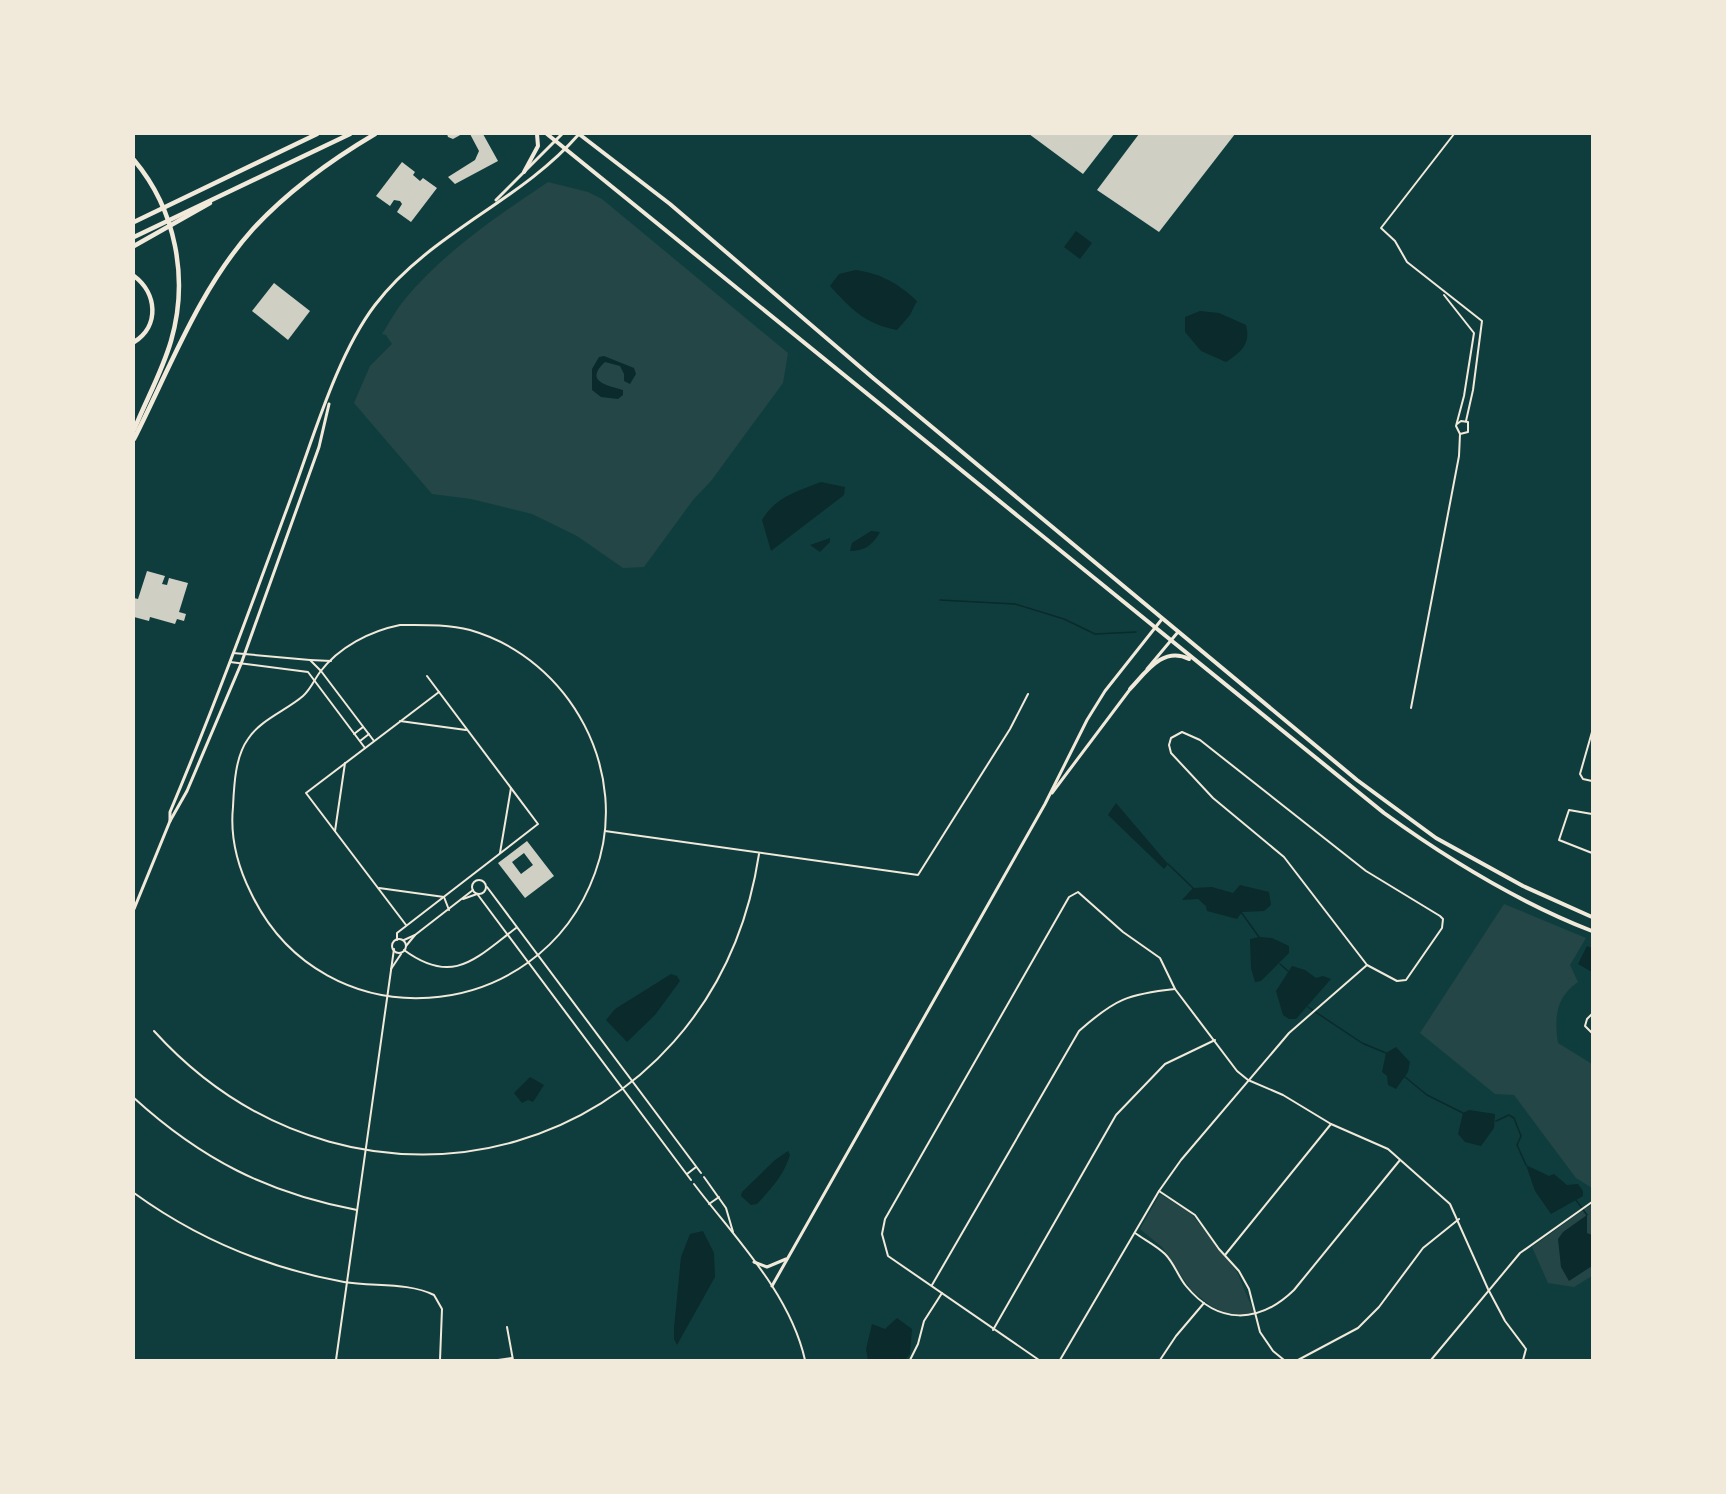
<svg xmlns="http://www.w3.org/2000/svg" width="1726" height="1494" viewBox="0 0 1726 1494" font-family="Roboto,sans-serif">
  <style>
    .green { fill: #244646 }
    .water { fill: #0a2a2b }
    .lines { fill: none; stroke-linecap: round; stroke-linejoin: round }
    .stream { stroke: #0a2a2b; stroke-width: 1.5 }
    .building { fill: #cfcfc3; fill-rule: evenodd }
    .minor { stroke: #f1e9da; stroke-width: 2 }
    .tertiary { stroke: #f1e9da; stroke-width: 3 }
    .secondary { stroke: #f1e9da; stroke-width: 3 }
    .primary { stroke: #f1e9da; stroke-width: 4 }
    .motorway { stroke: #f1e9da; stroke-width: 4.5 }
  </style>
  <rect width="100%" height="100%" fill="#0f3d3e"/>
  <g class="green">
    <path d="M548,182L588,192L602,199L788,353L783,383L711,481L693,500L644,567L623,568L577,536L532,514L471,499L432,494L354,403L370,366L392,344L386,335L382,334C389,323 396,310 405,299C444,252 497,216 548,182Z"/>
    <path d="M1504,904L1586,938L1570,965L1578,982C1556,997 1554,1017 1558,1043L1592,1064V1188L1576,1178L1514,1095L1495,1094L1420,1033Z"/>
    <path d="M1160,1194L1190,1212L1237,1272L1255,1315H1230L1211,1306L1191,1290L1162,1247L1140,1229Z"/>
    <path d="M1592,1206V1276L1574,1287L1548,1283L1532,1247L1586,1208Z"/>
  </g>
  <g class="water">
    <path d="M1076,231L1092,243L1080,259L1064,247Z"/>
    <path d="M856,270C881,274 898,283 917,301L910,315L897,330C865,324 851,309 830,286L839,274Z"/>
    <path d="M1200,311L1219,313L1246,325C1251,344 1241,352 1226,362L1201,351L1185,332V317Z"/>
    <path d="M604,356L634,368L636,374L630,384L624,381V374L620,366L605,362C582,383 612,386 623,390V395L618,399L601,397L592,390V369L599,357Z"/>
    <path d="M821,482L845,487L844,495L771,551L762,520C775,497 798,491 821,482Z"/>
    <path d="M871,531L880,532C873,545 864,551 850,551L852,543Z"/>
    <path d="M830,538V542L820,552L810,545Z"/>
    <path d="M1116,803L1168,864L1164,869L1108,815Z"/>
    <path d="M1240,885L1269,892L1271,905L1264,911L1242,912L1237,919L1207,911L1206,906L1198,899L1182,900L1193,888L1212,887L1233,893Z"/>
    <path d="M1259,937L1272,938L1289,946V953L1261,981L1255,982L1251,968L1250,939Z"/>
    <path d="M1587,946L1592,948V972L1578,964Z"/>
    <path d="M1292,966L1305,970L1316,978L1323,976L1331,979L1296,1019H1289L1283,1015L1276,991Z"/>
    <path d="M671,974L677,976L680,981L655,1015L627,1042L606,1020L615,1009Z"/>
    <path d="M1396,1047L1410,1062L1408,1072L1396,1089L1388,1085L1387,1076L1382,1072L1386,1053Z"/>
    <path d="M530,1077L544,1085L533,1102L528,1100L522,1103L514,1093Z"/>
    <path d="M1469,1110L1495,1114L1494,1128L1481,1146L1465,1142L1458,1134L1463,1113Z"/>
    <path d="M788,1151L790,1155C784,1175 770,1190 757,1204L751,1205L741,1196L742,1192L775,1160Z"/>
    <path d="M1526,1165L1549,1176L1554,1174L1567,1185L1578,1184L1583,1191V1196L1551,1214L1535,1191Z"/>
    <path d="M1587,1215V1233L1592,1235V1266L1569,1281L1561,1267L1558,1239L1563,1232Z"/>
    <path d="M703,1231L714,1253L715,1277L677,1345L674,1339V1328L681,1257L690,1234Z"/>
    <path d="M897,1318L912,1329L910,1354L905,1360H868L866,1349L872,1324L885,1329Z"/>
  </g>
  <g class="lines">
    <g class="stream">
      <path d="M940,600L1015,604L1064,619L1095,634L1136,632"/>
      <path d="M1168,864L1193,888"/>
      <path d="M1241,912L1259,937"/>
      <path d="M1280,964L1288,971"/>
      <path d="M1308,1007L1362,1043L1386,1053"/>
      <path d="M1405,1077L1427,1095L1463,1113"/>
      <path d="M1496,1121L1509,1115L1514,1118L1521,1136L1517,1145L1526,1165"/>
      <path d="M1576,1200L1587,1215"/>
    </g>
  </g>
  <g class="building">
    <path d="M447,134H462L453,139L448,137Z"/>
    <path d="M470,134H483L498,161L455,184L448,177L475,160L479,151Z"/>
    <path d="M1029,134H1114L1083,174Z"/>
    <path d="M1139,134H1235L1159,232L1097,190Z"/>
    <path d="M402,162L415,172L413,175L420,181L423,178L437,188L411,222L397,212L402,204L400,201L394,200L390,206L376,196Z"/>
    <path d="M274,283L310,311L288,340L252,311Z"/>
    <path d="M147,571L165,576L162,584L167,585L169,578L188,583L179,612L186,614L184,621L177,619L175,624L150,617L149,621L134,617V598L138,599Z"/>
    <path d="M527,841L554,876L525,898L498,863ZM524,853L533,865L521,874L512,862Z"/>
  </g>
  <g class="lines">
    <g class="minor">
      <path d="M1454,134L1381,228L1395,241L1407,262L1482,321L1473,390L1466,421"/>
      <path d="M1444,295L1474,333L1464,396L1456,426L1460,434L1468,432V422L1461,421L1457,424"/>
      <path d="M400,625C422,625 448,624 470,630C571,659 632,773 595,873C539,1028 323,1044 251,893C238,867 230,836 233,807C234,786 235,757 248,739C260,720 287,710 303,696C311,689 314,680 320,672C339,647 370,631 400,625Z"/>
      <path d="M233,653L310,660L321,671L374,741"/>
      <path d="M310,660L331,661"/>
      <path d="M230,662L308,672L365,748"/>
      <path d="M1411,708L1459,456L1460,434"/>
      <path d="M400,721L466,730"/>
      <path d="M1182,732L1200,740L1366,871L1440,916L1443,919L1442,928L1406,980L1397,981L1367,965L1284,857L1213,798L1171,753L1169,745L1171,738Z"/>
      <path d="M1592,732L1580,774L1583,779L1592,781"/>
      <path d="M354,734L363,727"/>
      <path d="M360,741L369,734"/>
      <path d="M1592,814L1569,810L1559,840L1592,853"/>
      <path d="M335,831L345,763"/>
      <path d="M605,831L918,875L1010,729L1028,694"/>
      <path d="M500,853L511,788"/>
      <circle cx="479" cy="887" r="7"/>
      <path d="M487,887L701,1173"/>
      <path d="M379,888L444,897L449,910"/>
      <path d="M478,895L691,1180"/>
      <path d="M463,899L477,894"/>
      <path d="M406,925L306,793L439,692"/>
      <circle cx="399" cy="946" r="7"/>
      <path d="M397,940V933L538,824L427,676"/>
      <path d="M404,940L415,935"/>
      <path d="M406,946L415,935L473,890"/>
      <path d="M404,950C453,986 475,959 516,928"/>
      <path d="M391,969L401,954"/>
      <path d="M1592,1014L1587,1019L1585,1026L1592,1033"/>
      <path d="M154,1031C359,1257 713,1158 759,854"/>
      <path d="M134,1098C201,1159 267,1193 357,1210"/>
      <path d="M687,1174L696,1167"/>
      <path d="M704,1177L726,1208L733,1232"/>
      <path d="M694,1184C735,1238 790,1293 805,1360"/>
      <path d="M1159,1191L1195,1215L1219,1249L1239,1271L1249,1289L1260,1332L1273,1351L1284,1360"/>
      <path d="M134,1193C196,1238 267,1268 344,1282C373,1287 408,1282 434,1295L442,1309L440,1360"/>
      <path d="M709,1204L719,1197"/>
      <path d="M1135,1233C1145,1240 1157,1246 1165,1254C1174,1263 1178,1276 1186,1286C1218,1325 1259,1324 1294,1290L1400,1160"/>
      <path d="M1225,1255L1331,1124"/>
      <path d="M932,1285L1079,1031C1115,999 1128,994 1175,989"/>
      <path d="M507,1327L513,1360"/>
      <path d="M993,1330L1116,1115L1165,1064L1215,1040"/>
      <path d="M336,1360L394,949"/>
      <path d="M498,1360L512,1358"/>
      <path d="M910,1360L918,1344L924,1321L942,1293"/>
      <path d="M1039,1360L888,1256L882,1234L885,1219L1069,897L1078,892L1123,932L1160,958L1175,989L1237,1071L1248,1080L1283,1095L1331,1124L1388,1149L1450,1204L1488,1289L1505,1321L1526,1349L1523,1360"/>
      <path d="M1060,1360L1159,1191L1181,1160L1289,1033L1367,965"/>
      <path d="M1160,1360L1176,1336L1204,1303"/>
      <path d="M1298,1360L1358,1328L1379,1307L1423,1248L1459,1219"/>
      <path d="M1431,1360L1520,1253L1592,1202"/>
    </g>
    <g class="tertiary">
      <path d="M1147,669L1178,632"/>
      <path d="M1052,793L1131,688"/>
      <path d="M754,1262L767,1267L786,1259"/>
      <path d="M772,1286L1045,804L1087,720L1105,691L1162,619"/>
    </g>
    <g class="secondary">
      <path d="M496,200L562,134"/>
      <path d="M170,821V812C214,708 253,601 292,495C314,436 337,355 375,305C431,232 520,202 579,134"/>
      <path d="M134,909L170,821L187,791L241,664L319,447L329,404"/>
    </g>
    <g class="primary">
      <path d="M547,134L1384,813C1449,860 1518,902 1592,931"/>
      <path d="M579,134L670,204L873,378L1357,780L1436,838L1523,886L1592,917"/>
      <path d="M524,172L538,146L537,134"/>
      <path d="M1130,689C1146,672 1163,646 1189,659"/>
    </g>
    <g class="motorway">
      <path d="M134,160C176,210 189,279 171,341C162,372 146,400 134,430"/>
      <path d="M134,222L317,134"/>
      <path d="M134,237L350,134"/>
      <path d="M134,246L210,203"/>
      <path d="M134,276C157,293 160,326 134,342"/>
      <path d="M134,439C170,368 199,289 253,229C288,191 331,160 375,134"/>
    </g>
  </g>
  <rect width="1726" height="1494" fill="none" stroke="#f1e9da" stroke-width="270"/>
</svg>
